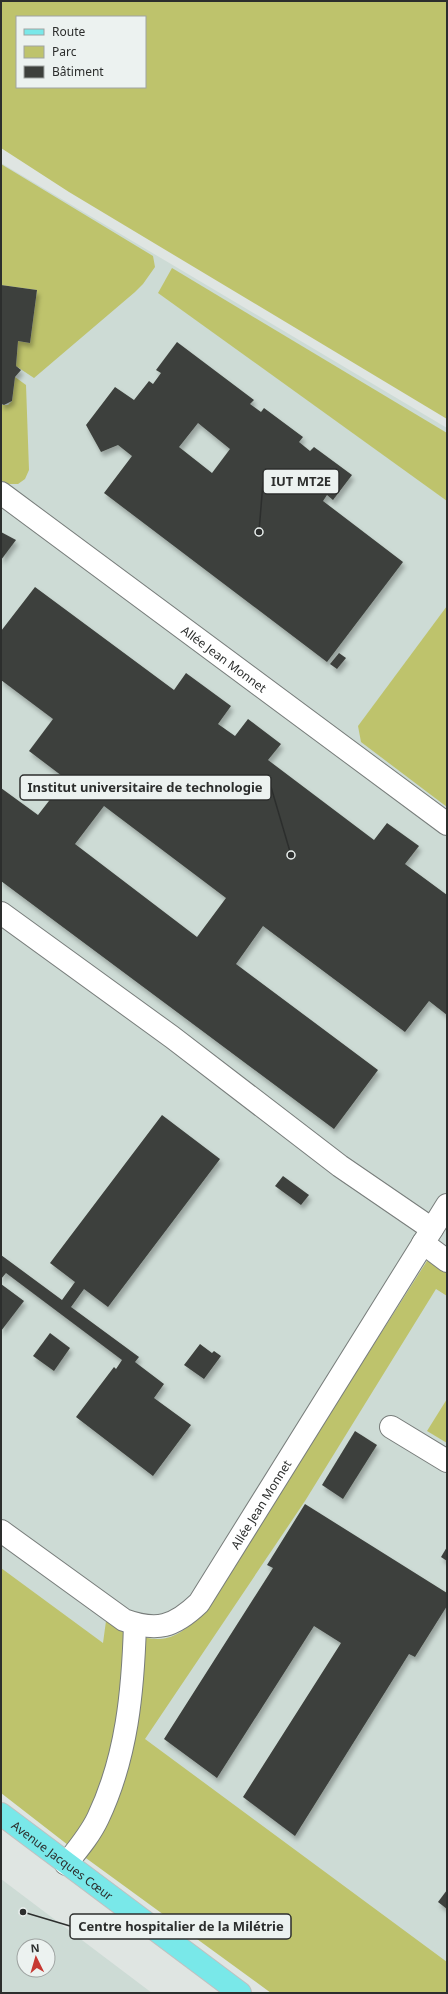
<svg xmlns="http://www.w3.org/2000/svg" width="448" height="1994" viewBox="0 0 448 1994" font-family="'Noto Sans',sans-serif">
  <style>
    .built { fill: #cddbd5; fill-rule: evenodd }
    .green { fill: #bec36c; fill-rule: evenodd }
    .building { fill: #3d403c; fill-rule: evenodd; filter: url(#shadow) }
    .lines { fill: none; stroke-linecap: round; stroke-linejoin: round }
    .minor-casing { stroke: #787d7b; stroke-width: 24 }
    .major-casing { stroke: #c0c0c0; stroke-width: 24 }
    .minor { stroke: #fff; stroke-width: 22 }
    .major { stroke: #79e8e9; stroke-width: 22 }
    .labels { text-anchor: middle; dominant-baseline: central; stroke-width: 4; stroke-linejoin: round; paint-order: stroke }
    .street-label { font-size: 12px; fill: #2c2e2d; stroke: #ecf2f0 }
    .leader { fill: none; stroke: #2c2e2d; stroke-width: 1.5 }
    .callout-dot { fill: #2c2e2d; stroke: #ecf2f0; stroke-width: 1.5 }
    .callout { fill: #ecf2f0; stroke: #2c2e2d; stroke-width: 1.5 }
    .callout-label { font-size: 13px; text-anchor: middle; font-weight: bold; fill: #2c2e2d }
  </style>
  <defs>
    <filter id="shadow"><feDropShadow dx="2.5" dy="4.5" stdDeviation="2" flood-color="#0004"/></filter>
  </defs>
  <rect width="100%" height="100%" fill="#dfe5e2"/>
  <g class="built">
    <path d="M1,163L447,428V1962L1,1792Z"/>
    <path d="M1,1879L152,1993H1ZM24,1946H48V1970H24Z"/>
  </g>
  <g class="green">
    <path d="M1,1H447V419L69,192L1,148ZM17,17H145V87H17Z"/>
    <path d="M1,164L153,256L155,267L143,284L135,292L34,378L16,366L18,341L30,343L37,290L1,285Z"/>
    <path d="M172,268L447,433V501L158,293Z"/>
    <path d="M15,377L26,385L29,470L25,479L18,484H7L1,480V405H8L12,401Z"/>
    <path d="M447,606V807L361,742L358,726Z"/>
    <path d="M431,1259L447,1271V1296L436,1289L305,1501L145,1739L447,1962V1993H271L68,1845L1,1793V1568L103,1643L106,1621C148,1642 169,1651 203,1612L427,1261Z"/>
    <path d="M447,1399V1443L427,1431Z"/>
  </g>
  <g class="building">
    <path d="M1,285L37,290L30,343L18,341L16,366L21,370L15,377L12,401L4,405L1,404Z"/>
    <path d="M177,342L254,400L250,404L261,412L264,408L303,437L299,442L310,451L314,447L352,475L333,500L327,495L323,501L403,562L327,662L104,493L132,456L118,445L101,452L86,425L115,387L134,400L149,381L153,384L161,373L156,370ZM198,423L230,449L212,473L179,447Z"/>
    <path d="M1,532L16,540L1,560Z"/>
    <path d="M35,587L174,690L186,673L231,706L218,724L235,736L248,719L281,744L268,760L374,840L387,823L419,846L405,864L447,895V1015L429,1001L405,1032L263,926L236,964L378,1070L334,1129L1,881V788L38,815L66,779L29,751L53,719L1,680V631ZM104,806L226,898L197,937L75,844Z"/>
    <path d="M339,653L346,658L337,669L330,664Z"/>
    <path d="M162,1115L220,1159L108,1307L84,1289L71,1307L139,1357L135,1362L164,1384L154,1398L191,1425L153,1476L76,1417L114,1367L116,1369L122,1360L6,1273L1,1279V1255L62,1300L75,1282L50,1263Z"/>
    <path d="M283,1176L309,1195L301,1205L275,1186Z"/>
    <path d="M1,1284L24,1301L1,1331Z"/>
    <path d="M50,1333L70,1348L54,1371L33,1356Z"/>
    <path d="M200,1344L212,1353L214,1351L221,1356L204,1379L184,1365Z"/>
    <path d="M355,1431L377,1445L343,1499L322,1485Z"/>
    <path d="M305,1504L447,1593V1606L415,1657L409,1654L295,1836L243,1797L341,1643L314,1626L217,1778L164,1739L273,1568L267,1565Z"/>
    <path d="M447,1547V1561L441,1557Z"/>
    <path d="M447,1890V1909L438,1902Z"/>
  </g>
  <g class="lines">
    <defs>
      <g id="minor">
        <path id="s1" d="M1,493L447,824"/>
        <path d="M1,913L172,1037L340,1166L432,1229"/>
        <path d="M423,1243L447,1261"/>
        <path d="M391,1427L447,1461"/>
        <path id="s2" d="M1,1531L124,1620C157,1632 174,1627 199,1603L447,1205"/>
        <path d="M66,1864C78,1849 90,1835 98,1818C127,1757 133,1691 135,1624"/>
      </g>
      <g id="major">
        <path id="s3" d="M1,1814L240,1993"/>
      </g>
    </defs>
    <use href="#minor" class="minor-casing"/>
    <use href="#major" class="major-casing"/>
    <use href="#minor" class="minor"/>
    <use href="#major" class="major"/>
  </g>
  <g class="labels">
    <g class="street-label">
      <text stroke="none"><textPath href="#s1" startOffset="278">Allée Jean Monnet</textPath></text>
      <text stroke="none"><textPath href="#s2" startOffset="351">Allée Jean Monnet</textPath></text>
      <text stroke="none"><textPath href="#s3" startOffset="77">Avenue Jacques Cœur</textPath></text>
    </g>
  </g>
  <path class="leader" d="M259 532L263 482M291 855L271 787M23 1912L70 1926"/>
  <g class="callout-dot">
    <circle cx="259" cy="532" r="4"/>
    <circle cx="291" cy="855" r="4"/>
    <circle cx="23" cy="1912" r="4"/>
  </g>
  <g class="callout">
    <rect x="263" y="469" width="76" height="25" rx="4"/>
    <rect x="20" y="775" width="251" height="25" rx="4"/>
    <rect x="70" y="1914" width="221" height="25" rx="4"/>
  </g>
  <g class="callout-label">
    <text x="301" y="486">IUT MT2E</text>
    <text x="145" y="792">Institut universitaire de technologie</text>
    <text x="181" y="1931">Centre hospitalier de la Milétrie</text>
  </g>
  <rect width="448" height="1994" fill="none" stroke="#2c2e2d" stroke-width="4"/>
  <rect x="16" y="16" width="130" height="72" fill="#ecf2f0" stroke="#9fa4a2"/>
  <rect x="24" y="29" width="20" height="6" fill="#79e8e9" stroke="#9fa4a2"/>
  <text x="52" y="36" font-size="12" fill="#2c2e2d">Route</text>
  <rect x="24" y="46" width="20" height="12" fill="#bec36c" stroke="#9fa4a2"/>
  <text x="52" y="56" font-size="12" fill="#2c2e2d">Parc</text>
  <rect x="24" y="66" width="20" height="12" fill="#3d403c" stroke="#9fa4a2"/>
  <text x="52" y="76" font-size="12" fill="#2c2e2d">Bâtiment</text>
  <g transform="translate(36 1958) rotate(355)"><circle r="19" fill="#ecf2f0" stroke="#9fa4a2"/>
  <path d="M0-3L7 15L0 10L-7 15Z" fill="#c63832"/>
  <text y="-6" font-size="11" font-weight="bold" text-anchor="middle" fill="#2c2e2d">N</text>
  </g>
</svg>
